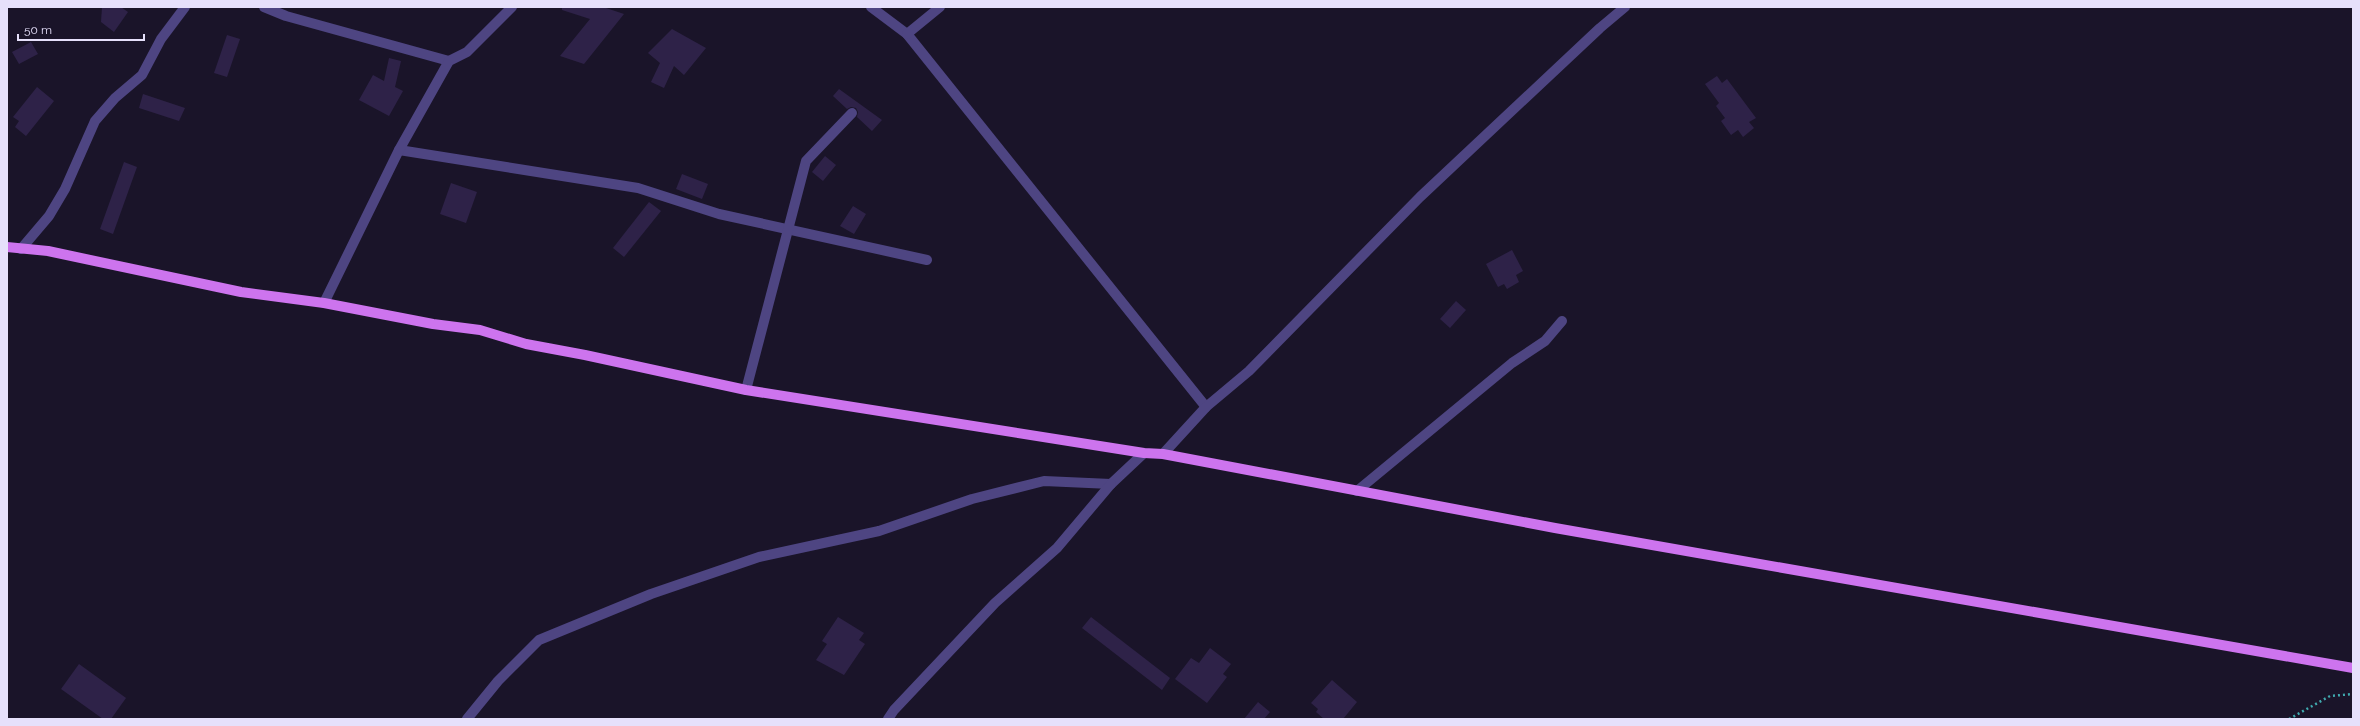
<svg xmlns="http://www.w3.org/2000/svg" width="2360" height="726" viewBox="0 0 2360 726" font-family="Raleway,sans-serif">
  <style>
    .building { fill: #2e2248 }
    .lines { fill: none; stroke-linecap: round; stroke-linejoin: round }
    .path { stroke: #40aaaf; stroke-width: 2.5; stroke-dasharray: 2 3; stroke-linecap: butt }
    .minor { stroke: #4e4582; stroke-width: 10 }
    .major { stroke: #cd74ee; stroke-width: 10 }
  </style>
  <rect width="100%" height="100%" fill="#1a1429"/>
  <g class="building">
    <path d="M102,7H121L128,12L114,32L101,22Z"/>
    <path d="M562,7H603L624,14L584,64L560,56L590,19L562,10Z"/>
    <path d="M672,29L706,48L684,75L674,66L664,88L651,82L660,63L648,53Z"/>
    <path d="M227,35L240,39L227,77L214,73Z"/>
    <path d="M31,42L38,54L19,64L12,52Z"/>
    <path d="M389,58L401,61L395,87L403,91L389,116L359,100L373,75L384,81Z"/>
    <path d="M1717,76L1722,83L1727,79L1756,118L1749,122L1754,128L1743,137L1738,130L1731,135L1721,121L1725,118L1716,106L1719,103L1705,84Z"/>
    <path d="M37,87L54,101L26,136L15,127L19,121L13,117Z"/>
    <path d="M839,89L882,120L872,131L857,117L858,112L856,108L851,107L847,109L833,96Z"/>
    <path d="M143,94L185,108L179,121L139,108Z"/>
    <path d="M825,156L836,165L823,181L812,172Z"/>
    <path d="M124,162L137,167L113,234L100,229Z"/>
    <path d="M682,174L708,184L702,199L676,189Z"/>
    <path d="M451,183L477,192L466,223L440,214Z"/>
    <path d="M649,202L661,211L624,257L613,248Z"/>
    <path d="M853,206L866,214L854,234L840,226Z"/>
    <path d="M1512,250L1523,271L1516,275L1519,282L1507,289L1504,284L1498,287L1486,264Z"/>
    <path d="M1456,301L1466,310L1450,328L1440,319Z"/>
    <path d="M838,617L864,633L859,640L865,644L844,675L816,660L827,644L822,641Z"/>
    <path d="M1091,617L1170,678L1162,690L1082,628Z"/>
    <path d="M1210,648L1231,664L1223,674L1227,677L1207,703L1175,679L1191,658L1199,663Z"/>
    <path d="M79,664L126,698L111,719H103L61,689Z"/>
    <path d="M1332,680L1357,702L1343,719H1324L1316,712L1318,709L1311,703Z"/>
    <path d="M1258,702L1270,712L1264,719H1244Z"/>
  </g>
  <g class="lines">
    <path class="path" d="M2289,719L2330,696L2353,694"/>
    <g class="minor">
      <path d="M264,7L286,16L449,61"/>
      <path d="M871,7L907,34L1206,407"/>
      <path d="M907,34L940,7"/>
      <path d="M399,150L638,188L719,214L927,260"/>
      <path d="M21,249L49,216L65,189L95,121L115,98L142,75L161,39L185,7"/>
      <path d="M324,303L399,150L449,61L467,52L512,7"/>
      <path d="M746,390L806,161L852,113"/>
      <path d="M1163,454L1206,407L1249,371L1420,197L1600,28L1625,7"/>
      <path d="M1357,491L1512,363L1545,341L1562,321"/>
      <path d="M467,719L498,681L539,640L651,594L759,557L879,531L972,499L1044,481L1111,484L1144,453"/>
      <path d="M888,719L894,710L995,603L1057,548L1111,484"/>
    </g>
    <path class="major" d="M7,247L48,251L241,292L324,303L433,324L480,330L526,344L585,355L746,390L1144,453L1163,454L1555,528L2353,668"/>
  </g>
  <rect width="2360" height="726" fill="none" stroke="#e6e0fb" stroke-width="16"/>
  <path d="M18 34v6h126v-6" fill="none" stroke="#e6e0fb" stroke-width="2"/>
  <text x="24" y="34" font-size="12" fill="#e6e0fb" stroke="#1a1429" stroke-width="3" paint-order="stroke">50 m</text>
</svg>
